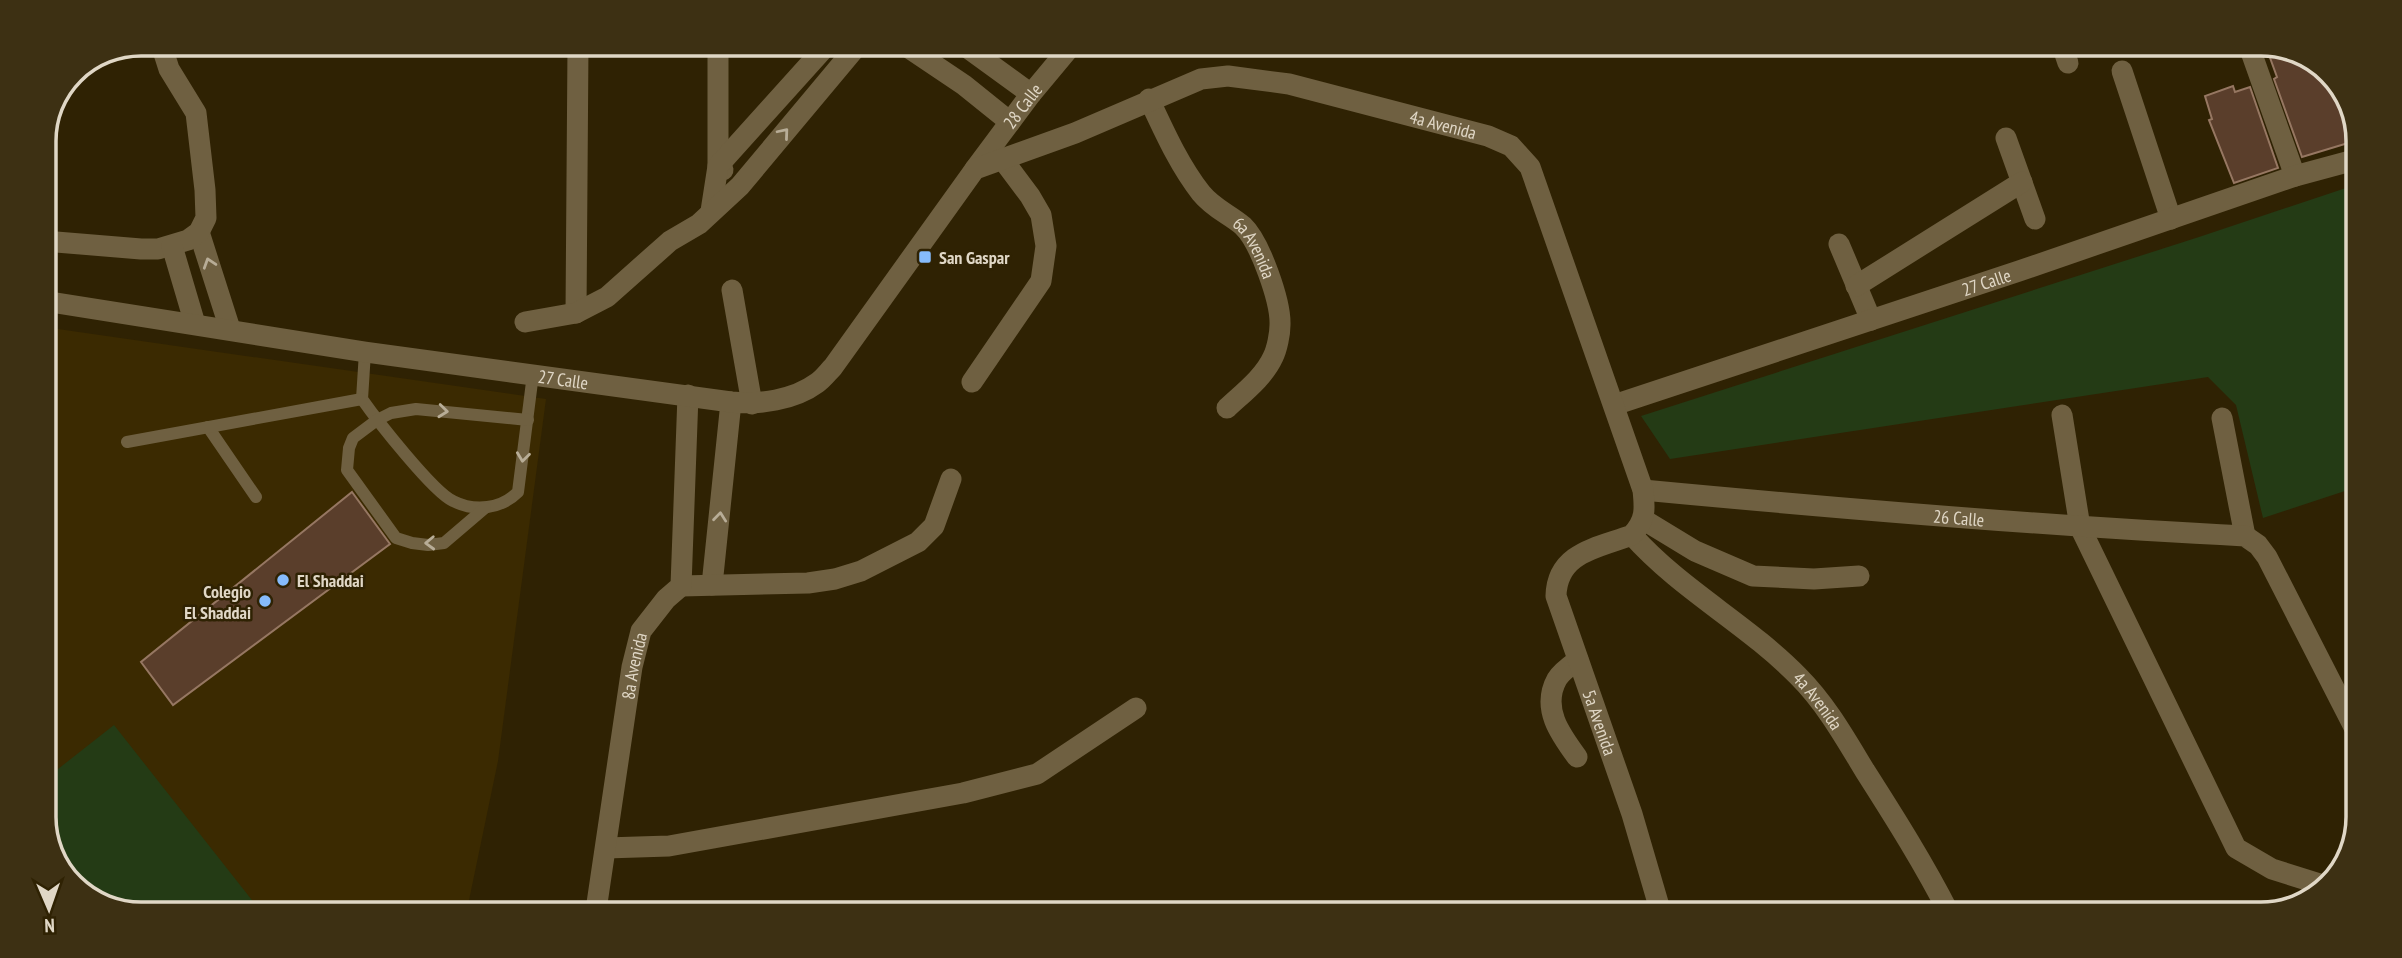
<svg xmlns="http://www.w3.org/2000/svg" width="2402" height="958" viewBox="0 0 2402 958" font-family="'PT Sans Narrow',sans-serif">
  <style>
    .built { fill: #3b2a01 }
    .green { fill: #243b15 }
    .building { fill: #5a3e2b; stroke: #967762; stroke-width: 2 }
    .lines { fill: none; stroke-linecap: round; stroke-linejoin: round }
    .lane { stroke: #6f6041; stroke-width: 12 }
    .street { stroke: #6f6041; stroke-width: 21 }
    .secondary { stroke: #6f6041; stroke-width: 21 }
    .oneway { stroke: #b8ad97 }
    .poi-dot { fill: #86bbfb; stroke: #2f2203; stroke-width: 2.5 }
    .labels { text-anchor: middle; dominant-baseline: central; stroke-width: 5; stroke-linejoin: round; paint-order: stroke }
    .street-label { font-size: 18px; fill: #e0d7c6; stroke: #2f2203 }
    .poi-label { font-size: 18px; font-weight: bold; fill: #e0d7c6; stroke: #2f2203; text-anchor: start }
    .rim { fill: none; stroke: #e0d7c6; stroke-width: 3.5 }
  </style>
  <rect width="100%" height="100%" fill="#2f2203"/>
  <path class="built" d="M44,327L546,399L498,761L467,910L109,909L64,877L44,824Z"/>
  <g class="green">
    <path d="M2358,184L2355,495L2351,489L2263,518L2236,405L2208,377L1670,459L1641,416L2199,237Z"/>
    <path d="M114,725L259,909H109L64,877L44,824V780Z"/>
  </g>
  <g class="building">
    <path d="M2293,49L2338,82L2358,134V140L2302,157L2274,79L2277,77L2269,55Z"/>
    <path d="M2233,86L2235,92L2250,87L2278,168L2234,183L2209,120L2212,119L2205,96Z"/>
    <path d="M352,492L390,544L173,705L141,662Z"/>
  </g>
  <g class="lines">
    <g class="lane">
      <path d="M365,352L362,399C376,419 433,492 453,501C475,512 501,509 518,492L533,374"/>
      <path d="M208,427L256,497"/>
      <path d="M127,442L362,399"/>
      <path d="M485,508L444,543L428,545L412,543L396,538L347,470L349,448L353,438L377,420L391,413L416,409L528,420"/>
    </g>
    <g class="street">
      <path d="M718,45V166L723,170"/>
      <path d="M906,46L964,85L1010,122"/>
      <path d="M965,46L1031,94"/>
      <path d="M2063,48L2068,63"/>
      <path d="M2250,49L2295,176"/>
      <path d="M2122,71L2171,219"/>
      <path id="s1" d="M1149,99C1164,131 1179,165 1201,193C1214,209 1229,214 1243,226C1260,242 1281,302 1280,325C1280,334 1277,349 1273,357C1264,377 1243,393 1227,408"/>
      <path d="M2006,138L2035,219"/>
      <path id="s2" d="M975,169L1031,94L1071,46"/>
      <path d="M711,211L718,166L827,45"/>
      <path d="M199,232L230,329"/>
      <path d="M44,241L141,249H158L188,240L199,232L206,218L205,190L196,113L169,69L161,44"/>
      <path d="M1839,244L1871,320"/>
      <path d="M172,246L195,324"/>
      <path d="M1856,286L2022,182"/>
      <path d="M732,290L752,404"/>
      <path d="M576,313L578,45"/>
      <path d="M525,322L576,313L607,297L670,241L699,224L740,186L857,46"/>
      <path d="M972,382L1041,281L1046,246L1041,215L1030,196L1003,160"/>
      <path id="s3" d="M1614,405L2019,271L2295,176L2358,159"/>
      <path d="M2062,415L2080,527L2236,848L2272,869L2326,886"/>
      <path d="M2222,418L2245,536"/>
      <path id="s4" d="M1643,490C1844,509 2044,526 2245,536L2258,545L2267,557L2354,727"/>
      <path d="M1644,520L1695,551L1753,576L1814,579L1859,576"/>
      <path id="s5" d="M1632,535C1681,590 1747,624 1798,676C1826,704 1845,738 1865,771C1895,818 1924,864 1949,913"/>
      <path d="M712,585L731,402"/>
      <path d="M681,586L808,583L835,579L861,571L918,542L934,526L951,479"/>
      <path d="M1577,757C1560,734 1541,708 1557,679C1561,672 1571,665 1578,660"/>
      <path d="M606,848L669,846L963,793L1037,774L1136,708"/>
      <path id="s6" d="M596,910L632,667L641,631L666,599L681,586L688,395"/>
    </g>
    <path class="secondary" id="s7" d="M44,301L365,352L731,402C759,405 794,400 817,383C823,379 828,372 833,367L975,169L1075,133L1201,79L1228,76L1289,84L1488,136L1511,146L1530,167L1643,490C1645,509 1646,520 1632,535C1598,548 1557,552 1556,596L1632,814L1661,913"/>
  </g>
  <defs><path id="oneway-chevron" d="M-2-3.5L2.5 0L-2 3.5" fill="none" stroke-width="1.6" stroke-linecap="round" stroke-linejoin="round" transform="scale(1.75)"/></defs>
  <g class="oneway">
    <use href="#oneway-chevron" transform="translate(784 133) rotate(-50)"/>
    <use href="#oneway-chevron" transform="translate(209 263) rotate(-108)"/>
    <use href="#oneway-chevron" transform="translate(443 411) rotate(6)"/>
    <use href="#oneway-chevron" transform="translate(523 457) rotate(97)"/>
    <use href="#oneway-chevron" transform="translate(720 517) rotate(-84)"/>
    <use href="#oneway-chevron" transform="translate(430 543) rotate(178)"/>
  </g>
  <g class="poi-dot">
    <rect x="918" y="250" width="14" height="14" rx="3.5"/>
    <circle cx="283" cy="580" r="7"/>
    <circle cx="265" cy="601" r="7"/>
  </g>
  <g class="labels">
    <g class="street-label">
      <text stroke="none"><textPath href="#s2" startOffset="79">28 Calle</textPath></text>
      <text stroke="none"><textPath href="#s7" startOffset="1542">4a Avenida</textPath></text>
      <text stroke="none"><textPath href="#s1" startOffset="186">6a Avenida</textPath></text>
      <text stroke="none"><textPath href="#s3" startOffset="392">27 Calle</textPath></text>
      <text stroke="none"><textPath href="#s7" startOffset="525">27 Calle</textPath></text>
      <text stroke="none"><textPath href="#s4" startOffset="317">26 Calle</textPath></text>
      <text stroke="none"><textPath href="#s6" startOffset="247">8a Avenida</textPath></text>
      <text stroke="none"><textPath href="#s5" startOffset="250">4a Avenida</textPath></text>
      <text stroke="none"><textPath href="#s7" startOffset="2272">5a Avenida</textPath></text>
    </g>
    <g class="poi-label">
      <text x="939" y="257">San Gaspar</text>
      <text x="297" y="580">El Shaddai</text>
      <text x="251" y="591" text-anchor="end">Colegio<tspan x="251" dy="21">El Shaddai</tspan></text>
    </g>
  </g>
  <path d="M0 0H2402V958H0ZM141 56H2261A85 85 0 0 1 2346 141V817A85 85 0 0 1 2261 902H141A85 85 0 0 1 56 817V141A85 85 0 0 1 141 56Z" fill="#3d3013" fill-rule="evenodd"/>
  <path class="rim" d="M141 56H2261A85 85 0 0 1 2346 141V817A85 85 0 0 1 2261 902H141A85 85 0 0 1 56 817V141A85 85 0 0 1 141 56Z"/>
  <g transform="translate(49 909) rotate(178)" stroke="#2f2203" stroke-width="5" paint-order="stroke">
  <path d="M0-5L12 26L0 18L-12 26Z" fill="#e0d7c6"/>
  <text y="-10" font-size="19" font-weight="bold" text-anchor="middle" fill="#e0d7c6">N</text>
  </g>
</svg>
